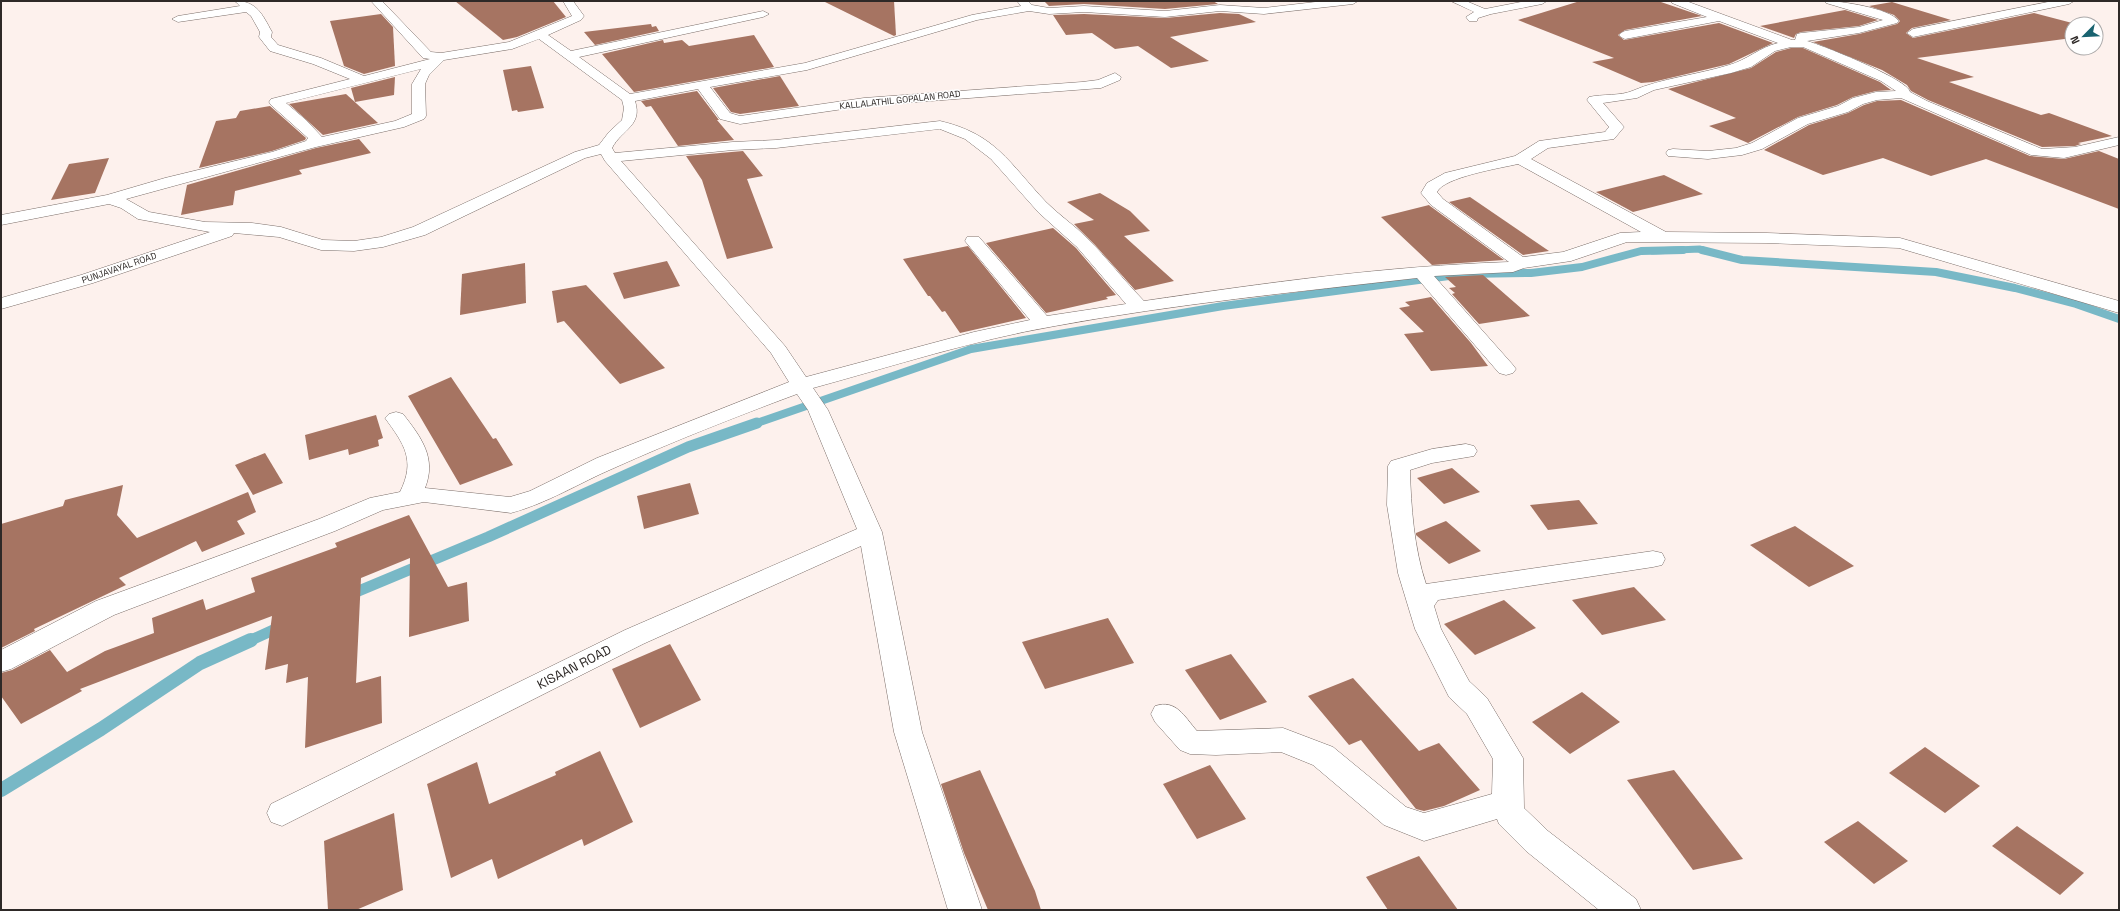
<svg xmlns="http://www.w3.org/2000/svg" width="2120" height="911" viewBox="0 0 2120 911" font-family="'Space Grotesk',sans-serif">
  <style>
    .lines { fill: none; stroke-linecap: round; stroke-linejoin: round }
    .stream-far3 { stroke: #78b8c6; stroke-width: 7 }
    .stream-far2 { stroke: #78b8c6; stroke-width: 8 }
    .stream-far1 { stroke: #78b8c6; stroke-width: 11 }
    .stream { stroke: #78b8c6; stroke-width: 14 }
    .building { fill: #a67462 }
    .street-casing { stroke: #7b6e69; stroke-width: 1 }
    .street { fill: #fff; fill-rule: evenodd }
    .labels { text-anchor: middle; dominant-baseline: central; stroke-width: 3; stroke-linejoin: round; paint-order: stroke }
    .far-street-label { font-size: 9px; fill: #2e2927; stroke: #fff }
    .near-street-label { font-size: 13px; fill: #2e2927; stroke: #fff }
  </style>
  <rect width="100%" height="100%" fill="#fdf1ed"/>
  <g class="lines">
    <path class="stream-far3" d="M1653,251L1700,249L1706,251"/>
    <g class="stream-far2">
      <path d="M1702,250L1742,260L1936,272L2015,288L2076,304L2119,319"/>
      <path d="M754,424L971,349L1223,306L1464,274L1531,273L1582,267L1641,251L1683,250"/>
    </g>
    <g class="stream-far1">
      <path d="M349,595L488,537L688,447L757,423"/>
      <path d="M249,641L282,626"/>
    </g>
    <path class="stream" d="M1,790L101,729L200,663L251,640"/>
  </g>
  <g class="building">
    <path d="M455,1H553L566,17L517,37L503,40Z"/>
    <path d="M823,1H894L896,35L894,36Z"/>
    <path d="M1044,1H1213L1218,4L1165,9L1084,4L1049,6Z"/>
    <path d="M1580,1H1658L1702,16L1625,30L1618,35L1624,40L1719,23L1773,43L1729,64L1653,82L1641,83L1592,62L1614,58L1518,20Z"/>
    <path d="M1892,2L1951,20L1912,28L1906,33L1913,38L2034,13L2076,24H2072V38L1917,58L1974,77L1949,82L2041,115L2049,113L2112,136L2078,143L2081,144L2075,146L2042,147L1928,100L1911,91L1907,85L1882,70L1813,42L1859,34L1897,24L1900,21L1894,15L1869,6Z"/>
    <path d="M1845,10L1878,20L1859,26L1801,32L1796,34L1794,38L1760,26Z"/>
    <path d="M1220,13L1239,14L1256,22L1170,37L1209,61L1171,68L1138,46L1115,49L1092,33L1066,35L1053,15L1084,14L1165,18Z"/>
    <path d="M381,14L393,27L395,66L364,74L344,66L330,21Z"/>
    <path d="M651,24L652,27L656,26L659,31L595,45L584,32Z"/>
    <path d="M754,35L774,67L634,92L602,54L663,40L664,43L682,40L689,46Z"/>
    <path d="M1791,48H1803L1880,82L1891,90L1876,91L1853,97L1837,105L1798,117L1748,143L1709,126L1736,118L1668,89L1751,68L1776,52Z"/>
    <path d="M531,66L544,108L518,112L517,110L512,111L503,70Z"/>
    <path d="M780,76L799,106L740,114L731,112L713,88Z"/>
    <path d="M395,77L394,95L355,102L351,88Z"/>
    <path d="M697,91L719,120H717L734,140L678,146L651,106L646,107L641,101Z"/>
    <path d="M346,94L378,123L323,135L289,104Z"/>
    <path d="M1901,100L2030,156L2064,159L2099,151L2119,159V209L1986,159L1931,176L1883,158L1823,175L1764,150L1809,125L1848,113L1864,105L1877,101Z"/>
    <path d="M270,106L306,138L305,140L272,151L199,168L216,121L236,118L240,111Z"/>
    <path d="M359,139L371,153L299,170L302,174L235,191L233,205L181,215L187,185L316,148Z"/>
    <path d="M743,151L763,176L747,179L773,248L727,259L702,180L686,156Z"/>
    <path d="M109,158L95,193L51,200L69,164Z"/>
    <path d="M1664,175L1703,194L1633,212L1596,192Z"/>
    <path d="M1100,193L1130,211L1150,231L1124,236L1174,281L1135,290L1095,245L1074,224L1094,220L1067,202Z"/>
    <path d="M1470,197L1549,251L1523,255L1449,202Z"/>
    <path d="M1429,205L1430,206L1504,260L1432,265L1381,217Z"/>
    <path d="M1053,228L1076,248L1116,295L1106,297L1108,299L1046,313L986,243Z"/>
    <path d="M968,246L1026,318L960,333L945,311L942,312L930,296H928L903,259Z"/>
    <path d="M667,261L680,286L624,299L613,273Z"/>
    <path d="M525,263L526,303L460,315L462,274Z"/>
    <path d="M1483,275L1530,316L1479,324L1452,294L1455,293L1449,288L1456,287L1445,277Z"/>
    <path d="M586,285L665,368L620,384L564,321L557,323L552,291Z"/>
    <path d="M1431,297L1471,343L1488,366L1431,371L1404,334L1424,332L1399,308L1410,306L1405,302Z"/>
    <path d="M451,377L493,439L496,438L513,465L460,485L408,396Z"/>
    <path d="M376,415L383,438L378,440L379,446L349,455L348,449L309,460L305,435Z"/>
    <path d="M265,453L283,483L253,495L235,465Z"/>
    <path d="M1452,468L1480,492L1444,504L1417,478Z"/>
    <path d="M690,483L699,514L644,529L637,496Z"/>
    <path d="M123,485L117,515L137,538L248,492L256,512L237,521L245,534L202,552L196,541L119,578L126,585L34,629L35,631L1,648V524L63,506L65,500Z"/>
    <path d="M1579,500L1598,524L1548,530L1530,505Z"/>
    <path d="M409,515L448,587L467,582L469,621L409,637L410,558L361,578L356,683L381,676L382,723L305,748L308,677L286,683L288,664L265,670L272,616L80,689L82,691L21,724L1,696V673L12,670L50,650L67,672L105,651L154,633L152,618L203,599L206,610L255,592L251,578L337,547L335,543Z"/>
    <path d="M1446,521L1481,551L1449,564L1416,535V533Z"/>
    <path d="M1795,526L1854,566L1809,587L1750,545Z"/>
    <path d="M1634,587L1666,620L1602,635L1572,600Z"/>
    <path d="M1504,600L1536,628L1475,655L1444,624Z"/>
    <path d="M1108,618L1134,663L1045,689L1022,642Z"/>
    <path d="M670,644L701,700L640,728L612,669Z"/>
    <path d="M1231,654L1267,702L1220,720L1185,670Z"/>
    <path d="M1353,678L1419,751L1439,743L1480,790L1444,806L1424,811L1416,809L1361,740L1349,745L1308,696Z"/>
    <path d="M1582,692L1620,722L1570,754L1532,722Z"/>
    <path d="M1925,747L1980,786L1945,813L1889,773Z"/>
    <path d="M600,751L633,822L584,846L582,839L498,879L492,859L451,878L427,784L477,762L489,804L556,775L555,772Z"/>
    <path d="M1210,765L1246,819L1197,839L1163,784Z"/>
    <path d="M980,770L1035,891L1041,910H988L964,853L941,784Z"/>
    <path d="M1674,770L1743,859L1693,870L1627,780Z"/>
    <path d="M394,813L403,890L356,910H328L324,841Z"/>
    <path d="M1858,821L1908,861L1874,884L1824,842Z"/>
    <path d="M2017,826L2084,873L2060,895L1992,846Z"/>
    <path d="M1419,856L1458,910H1388L1366,877Z"/>
  </g>
  <g class="lines">
    <defs>
      <g id="street">
        <path d="M235,1C257,1 262,14 272,32L271,37L278,45L321,58L364,76L430,59L423,58L371,1H382L431,52L441,53L509,42L572,16L563,1H573L584,16L581,20L548,35L571,51L763,11L769,14L763,17L579,57L630,94L805,63L972,15L1021,6L1017,1H1028L1032,5L1049,8L1084,6L1165,11L1220,5L1264,8L1324,1H1358L1353,4L1264,14L1220,11L1165,17L1084,12L1049,14L1029,11L977,20L807,70L710,87L730,113L740,116L864,98L1082,82L1098,80L1115,73L1121,77L1120,80L1101,88L864,106L740,124L720,119L698,89L635,101C643,126 622,129 612,148L615,153L733,142L776,140L940,121C996,134 1009,163 1046,202C1059,215 1074,225 1087,238C1107,258 1124,281 1144,301C1265,283 1387,266 1509,262L1431,205L1421,193L1427,183L1445,173L1515,156L1539,141L1605,132L1609,127L1587,100L1589,97C1602,94 1621,96 1632,91C1662,78 1697,75 1729,65C1747,60 1760,47 1778,43L1719,21L1625,39L1621,37L1619,35L1621,33L1625,31L1707,17L1672,3L1671,1H1686L1792,40H1795L1797,34L1801,33L1859,27L1883,20L1826,3L1825,1C1841,1 1889,8 1899,21L1897,23L1859,33L1807,41C1822,45 1909,80 1910,92L1927,101L2042,149L2075,147L2119,137V145L2064,158L2031,155L1901,98L1877,100L1863,104L1848,112L1808,124L1762,149L1742,155L1708,159L1668,156L1666,153L1668,150L1673,149L1708,151L1736,148L1752,143L1798,118L1838,106L1853,98L1876,92L1896,91L1881,81L1803,47H1791L1775,51L1751,67L1731,73L1654,90L1637,98L1603,103L1624,127L1614,139L1548,148L1531,159L1666,232L1767,233L1900,238L2119,301V313L1899,248L1767,243L1627,242L1571,261L1524,268L1513,272L1434,276L1513,365L1516,369L1513,373L1506,375L1499,373L1417,278C1296,292 1175,304 1055,326C974,340 893,366 813,388L828,410L882,532L922,732L982,910H948L894,732L861,546L643,644L282,826L271,822L267,813L271,804L625,630L857,529L808,410L797,394C735,417 674,441 614,468C579,483 548,503 511,513L424,502L383,510L335,531L114,615L11,669L1,672V650L96,601L319,519L370,498L400,492C416,460 404,444 385,418L389,414L396,412L403,414C421,437 437,458 425,488L510,497L530,491L597,458L789,382L771,353L605,161L601,154L585,158L425,235L383,247L354,251L321,250L279,237L234,233L232,236L93,283L1,309V298L81,275L210,232L138,219L121,208L109,204L1,225V215L107,195L165,178L272,152L306,141L308,138L271,105L269,102L271,99L350,79L313,64L270,51L259,37L260,32L251,16L246,12L178,22L172,19L178,16L240,6ZM539,39L622,100L624,108L622,120L609,132L599,145L575,152L413,227L381,237L354,241L323,240L281,227L252,223L205,222L149,212L126,199L316,147L404,127L424,119L426,116L425,84L429,75L444,60L512,49ZM421,69L412,84V114L395,121L322,137L306,120L286,103ZM940,129L965,139L991,159L1039,213L1077,247L1126,304L1047,316L979,237H967L965,241L1030,320L974,332L806,377L785,346L621,161L733,150L776,148ZM1518,164L1641,232L1620,233L1563,252L1523,257L1443,199L1437,192C1444,177 1501,168 1518,164Z"/>
        <path d="M1451,1H1466L1485,9L1526,1H1547L1542,4L1491,14L1478,18L1477,21H1469L1466,17L1474,12Z"/>
        <path d="M2053,1H2074L2069,4L1913,37L1907,33L1913,29Z"/>
        <path d="M1466,444L1474,446L1477,451L1474,456L1432,463L1410,470C1411,507 1414,548 1426,584L1653,551L1662,553L1665,559L1662,565L1653,567L1438,600L1434,606L1441,629L1469,681L1487,698L1523,758L1524,808L1548,831L1636,899L1641,910H1599L1526,851L1499,824L1497,819L1424,841L1384,825L1313,765L1281,752L1216,755L1190,754L1180,750L1155,722L1151,714L1155,706C1176,699 1184,716 1197,731L1283,728L1333,747L1406,807L1424,813L1492,794L1493,759L1467,714L1449,697L1415,629L1398,573L1387,505L1388,466L1391,461L1432,449Z"/>
      </g>
    </defs>
    <use href="#street" class="street-casing"/>
    <use href="#street" class="street"/>
  </g>
  <g class="labels">
    <g class="far-street-label">
      <text transform="translate(900 100) rotate(-6)">KALLALATHIL GOPALAN ROAD</text>
      <text transform="translate(119 268) rotate(-19)">PUNJAVAYAL ROAD</text>
    </g>
    <g class="near-street-label">
      <text transform="translate(574 667) rotate(-27)">KISAAN ROAD</text>
    </g>
  </g>
  <rect width="2120" height="911" fill="none" stroke="#2e2927" stroke-width="4"/>
  <g transform="translate(2084 36) rotate(246)"><circle r="19" fill="#ffffff" stroke="#aba9a9"/>
  <path d="M0-3L7 15L0 10L-7 15Z" fill="#196370"/>
  <text y="-6" font-size="11" font-weight="bold" text-anchor="middle" fill="#2e2927">N</text>
  </g>
</svg>
